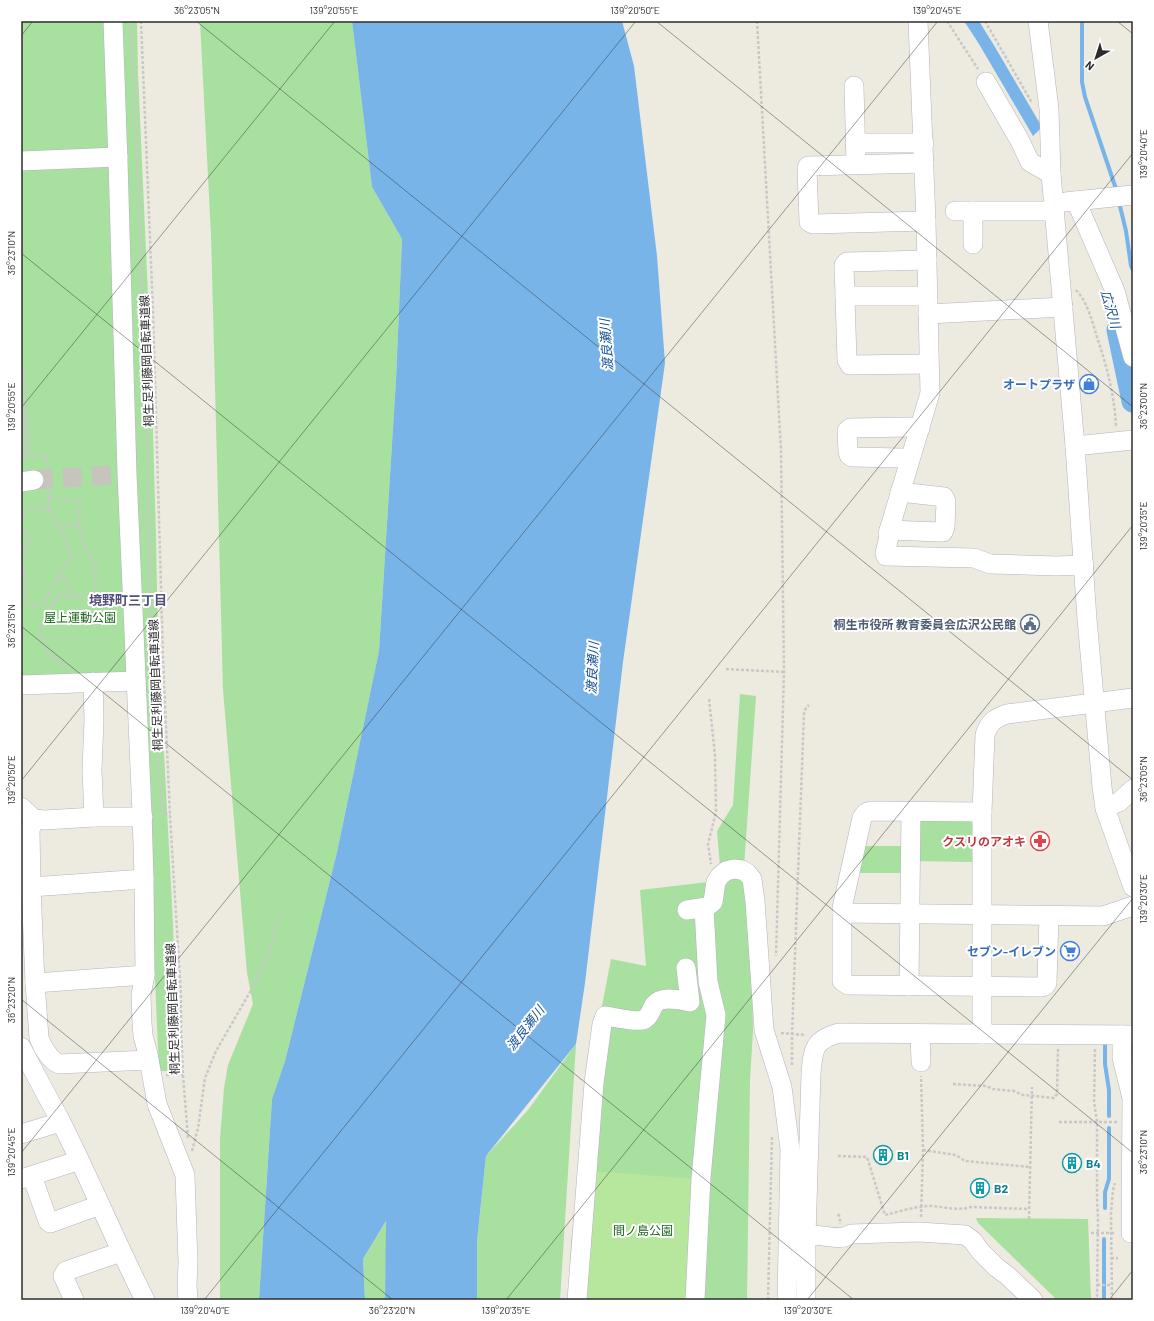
<svg xmlns="http://www.w3.org/2000/svg" width="1154" height="1321" viewBox="0 0 1154 1321" font-family="Barlow,'Noto Sans JP',sans-serif">
  <style>
    .green { fill: #a8e09f }
    .pitch { fill: #b7e79c }
    .water { fill: #79b4e9 }
    .lines { fill: none; stroke-linecap: round; stroke-linejoin: round }
    .stream { stroke: #79b4e9; stroke-width: 4 }
    .river { stroke: #79b4e9; stroke-width: 23 }
    .minor-tunnel { stroke: #c6c4bc; stroke-width: 19; stroke-dasharray: 19 10; stroke-linecap: butt }
    .minor-casing { stroke: #b3b3bf; stroke-width: 20 }
    .path { stroke: #c8c8c8; stroke-width: 2.5; stroke-dasharray: 3 2; stroke-linecap: butt }
    .minor { stroke: #fff; stroke-width: 19 }
    .ticks { fill: none; stroke: #2c2c2c; stroke-width: 1; stroke-opacity: 0.45 }
    .labels { text-anchor: middle; dominant-baseline: central; stroke-width: 4; stroke-linejoin: round; paint-order: stroke }
    .street-label { font-size: 12px; fill: #2c2c2c; stroke: #fff }
    .shop-label { font-size: 12px; font-weight: bold; fill: #366cbe; stroke: #fff; text-anchor: end }
    .park-label { font-size: 12px; fill: #1f671f; stroke: #fff }
    .service-label { font-size: 12px; font-weight: bold; fill: #4e5e75; stroke: #fff; text-anchor: end }
    .health-label { font-size: 12px; font-weight: bold; fill: #be3a42; stroke: #fff; text-anchor: end }
    .culture-label { font-size: 12px; font-weight: bold; fill: #0d838f; stroke: #fff; text-anchor: start }
    .water-label { font-size: 13px; font-style: italic; fill: #155098; stroke: #fff }
    .neighbourhood-label { font-size: 13px; font-weight: bold; fill: #504e7b; stroke: #fff }
    .neatline { fill: none; stroke: #2c2c2c; stroke-width: 1.5 }
    .ticks-label { font-size: 10px; text-anchor: middle; fill: #2c2c2c }
  </style>
  <rect width="100%" height="100%" fill="#edeae0"/>
  <g class="green">
    <path d="M21,21H137L138,73L151,362L156,536L158,640L173,923L177,1071H159L142,676L21,677Z"/>
    <path d="M200,21H352L372,187L402,239L396,380L379,651L337,852L285,1061L272,1099L259,1300H220V1139L224,1088L228,1065L253,1004L247,973L223,690L211,235Z"/>
    <path d="M740,694L756,696L743,881L752,965L753,1031L750,1080L747,1300H569L571,1244L596,1037L611,959L646,966L640,890L708,882L720,866L717,831L733,805Z"/>
    <path d="M918,817L967,818L972,823V862L914,861Z"/>
    <path d="M862,846H905L906,873H855Z"/>
    <path d="M576,1044L560,1300H477V1241L486,1156L528,1110Z"/>
    <path d="M976,1218L1088,1219L1091,1300H1057L978,1223Z"/>
    <path d="M387,1220L385,1300H365L363,1259Z"/>
  </g>
  <path class="pitch" d="M590,1171L696,1179L688,1300H582Z"/>
  <g class="water">
    <path d="M352,21H622L634,66L657,256L665,363L623,662L585,983L576,1044L486,1156L477,1241V1300H385L386,1221L363,1259L365,1300H259L272,1099L285,1061L337,852L379,651L396,380L402,239L372,187Z"/>
    <path d="M964,21H979L995,47L1042,127L1033,136L979,44Z"/>
  </g>
  <g class="lines">
    <g class="stream">
      <path d="M1082,21V82L1085,97L1117,192"/>
      <path d="M1119,202L1126,231L1131,266L1133,270"/>
      <path d="M1105,1044V1064L1109,1090V1116"/>
      <path d="M1105,1208V1192L1109,1179V1128"/>
      <path d="M1104,1300V1239"/>
    </g>
    <path class="river" d="M1118,330L1133,401"/>
    <path class="minor-tunnel" d="M34,480L111,475"/>
    <defs>
      <g id="minor">
        <path d="M113,21L118,161L127,474L142,813L144,879L145,975L141,995L142,1023L143,1036L148,1054L157,1104L185,1175L188,1263L187,1286L188,1300"/>
        <path d="M918,21L926,221L930,393L888,534L889,537L885,553L886,556L974,558L990,564L1056,566L1084,565"/>
        <path d="M1038,21L1049,109L1051,174L1075,446L1087,619L1102,787L1105,808L1133,887"/>
        <path d="M986,82L1020,141L1030,162L1051,174"/>
        <path d="M854,86L856,164"/>
        <path d="M855,143H924"/>
        <path d="M21,161L118,157"/>
        <path d="M924,163L808,166L807,168L809,222L813,224L926,221"/>
        <path d="M1076,201L1115,291L1133,357"/>
        <path d="M1065,202L1133,195"/>
        <path d="M955,211H1054"/>
        <path d="M973,211V244"/>
        <path d="M927,260L847,262L844,265L847,360L850,365L929,364"/>
        <path d="M845,296H927"/>
        <path d="M928,314L1063,307"/>
        <path d="M1075,446L1133,440"/>
        <path d="M909,461L902,458L852,457L849,455L848,452L847,431L850,428L910,427L920,429"/>
        <path d="M21,482L34,480"/>
        <path d="M889,530L939,532H943L945,527L946,501L944,497L900,492"/>
        <path d="M93,682L94,720L92,770L94,817"/>
        <path d="M21,685L136,681"/>
        <path d="M21,807L34,819L45,820L94,817H143"/>
        <path d="M1105,808L1119,802L1133,789"/>
        <path d="M982,812L871,811C866,812 865,813 862,818L842,908V981L848,985L1041,987L1045,986L1047,983L1049,916"/>
        <path d="M34,819L30,830L31,887L35,983L39,1038L43,1047L49,1056L54,1061L59,1064L149,1060"/>
        <path d="M31,887L144,879"/>
        <path d="M687,910L707,907L713,902L716,882L720,876L726,871L734,869L742,870L747,873L752,879L755,901L764,1030L782,1087L790,1149L787,1300"/>
        <path d="M842,913L1103,916L1133,906"/>
        <path d="M35,983L145,975"/>
        <path d="M909,986L911,811"/>
        <path d="M920,1034L921,1062"/>
        <path d="M982,1034V812L985,735C989,722 995,718 1007,714L1133,698"/>
        <path d="M1122,1035V1058L1132,1098L1131,1233"/>
        <path d="M21,1047C34,1072 47,1096 60,1120C90,1179 115,1241 145,1300"/>
        <path d="M21,1134L54,1124L60,1120"/>
        <path d="M32,1176L48,1221L50,1223L100,1205"/>
        <path d="M21,1179L74,1162L79,1160"/>
        <path d="M806,1236C812,1236 817,1235 823,1236C832,1237 842,1240 851,1234L919,1232L965,1235L973,1241L980,1251L996,1267L1008,1276L1033,1300"/>
        <path d="M74,1300L63,1276L66,1271L121,1252"/>
        <path d="M577,1300L594,1083L602,1024L605,1016C613,1017 639,1023 645,1019C650,1016 651,1010 654,1005C661,995 679,1000 690,1002L686,968"/>
        <path d="M695,1300L701,1178L716,1015L708,982L704,908"/>
        <path d="M806,1300V1236L811,1074C813,1050 813,1040 839,1033L1133,1035"/>
      </g>
    </defs>
    <use href="#minor" class="minor-casing"/>
    <g class="path">
      <path d="M130,21L134,78C138,87 138,96 135,105L144,326C150,341 147,349 146,364C145,373 146,382 146,391L152,656L162,809L164,813L170,815"/>
      <path d="M141,21L153,311L163,657L170,816L181,996V1027L183,1075L188,1138"/>
      <path d="M757,21L781,451L784,672L776,956"/>
      <path d="M947,21L978,69"/>
      <path d="M985,21L1032,103"/>
      <path d="M1076,290C1088,303 1092,321 1097,337C1107,367 1115,397 1116,428"/>
      <path d="M21,372H24L29,456H47L48,473"/>
      <path d="M21,385L26,456H22L21,445"/>
      <path d="M48,486L49,509"/>
      <path d="M49,499L80,501L79,525"/>
      <path d="M21,519L27,508L49,509L60,527L79,525L83,542L96,568L95,596H74L63,576H58L43,606L26,604L25,571L21,563"/>
      <path d="M21,524L30,539L21,559"/>
      <path d="M58,576L72,557L60,527"/>
      <path d="M68,668L48,653L39,632L58,595L74,596"/>
      <path d="M726,669L784,672"/>
      <path d="M709,699L715,755L716,812L708,844L711,864"/>
      <path d="M781,1033L806,1035"/>
      <path d="M1095,1049L1094,1102L1097,1121V1199L1098,1218L1097,1300"/>
      <path d="M792,1065V1034L804,713L806,708L809,705"/>
      <path d="M166,1075H183"/>
      <path d="M953,1084L986,1086L993,1089L1014,1091L1023,1095L1054,1098L1057,1094L1058,1049"/>
      <path d="M1059,1122H1117"/>
      <path d="M923,1150L956,1155L965,1161L1030,1167"/>
      <path d="M192,1151L198,1128L205,1078L216,1051L250,992L267,958L281,914"/>
      <path d="M838,1156L867,1157L885,1215C899,1212 915,1206 931,1206C945,1207 958,1211 971,1207L1029,1209"/>
      <path d="M838,1214L840,1217V1224"/>
      <path d="M921,1217L923,1150L921,1076"/>
      <path d="M1029,1219L1032,1087"/>
      <path d="M1091,1233H1116"/>
      <path d="M1111,1258H1118"/>
      <path d="M1097,1285H1112"/>
      <path d="M768,1300L772,1137"/>
      <path d="M1112,1300L1111,1213L1113,1190L1115,1183"/>
    </g>
    <use href="#minor" class="minor"/>
  </g>
  <path class="ticks" d="M196,21L1133,780M656,21L1133,407M1117,21L1133,34M21,36L33,21M21,253L1133,1153M21,408L335,21M21,626L854,1300M21,781L636,21M21,999L393,1300M21,1153L938,21M204,1300L1133,153M506,1300L1133,525M807,1300L1133,898M1109,1300L1133,1270"/>
  <defs>
    <symbol id="shop-ring" viewBox="-11 -11 22 22"><circle r="9.5" fill="#fff" stroke="#3f7fe0" stroke-width="1.5"/><path d="M-5-2.5h2.3a2.7 3.5 0 0 1 5.4 0H5L5.5 6h-11ZM-1.5-2.5h3a1.5 2.3 0 0 0-3 0Z" fill="#3f7fe0"/></symbol>
    <symbol id="civic-ring" viewBox="-11 -11 22 22"><circle r="9.5" fill="#fff" stroke="#5c6f8a" stroke-width="1.5"/><path d="M-.6-6.5H3V-4.5H.6V-3L4-1V1h2V6H-6V1h2V-1L-.6-3ZM-1.2 2.5V6h2.4V2.5Z" fill="#5c6f8a"/></symbol>
    <symbol id="pharmacy-ring" viewBox="-11 -11 22 22"><circle r="9.5" fill="#fff" stroke="#e0444e" stroke-width="1.5"/><path d="M-2-6h4v4h4v4h-4v4h-4v-4h-4v-4h4Z" fill="#e0444e"/></symbol>
    <symbol id="supermarket-ring" viewBox="-11 -11 22 22"><circle r="9.5" fill="#fff" stroke="#3f7fe0" stroke-width="1.5"/><path d="M-6-5.5h2.5l.6 2H6L4.5 2H-2.5L-4.4-4H-6ZM-1.5 3.2a1.3 1.3 0 1 0 .1 0ZM3 3.2a1.3 1.3 0 1 0 .1 0Z" fill="#3f7fe0"/></symbol>
    <symbol id="building-ring" viewBox="-11 -11 22 22"><circle r="9.5" fill="#fff" stroke="#0f9aa8" stroke-width="1.5"/><path d="M-4-6H4V6H1V3H-1V6H-4ZM-2.5-4.3h1.7v1.8h-1.7ZM.8-4.3h1.7v1.8H.8ZM-2.5-1h1.7V.8h-1.7ZM.8-1h1.7V.8H.8Z" fill="#0f9aa8"/></symbol>
  </defs>
  <g fill-rule="evenodd">
    <use href="#shop-ring" x="1078" y="373" width="22" height="22"/>
    <use href="#civic-ring" x="1019" y="613" width="22" height="22"/>
    <use href="#pharmacy-ring" x="1029" y="830" width="22" height="22"/>
    <use href="#supermarket-ring" x="1059" y="940" width="22" height="22"/>
    <use href="#building-ring" x="872" y="1144" width="22" height="22"/>
    <use href="#building-ring" x="1061" y="1152" width="22" height="22"/>
    <use href="#building-ring" x="969" y="1177" width="22" height="22"/>
  </g>
  <g class="labels">
    <g class="street-label">
      <text transform="translate(146 361) rotate(-92)">桐生足利藤岡自転車道線</text>
      <text transform="translate(155 685) rotate(-92)">桐生足利藤岡自転車道線</text>
      <text transform="translate(172 1009) rotate(-92)">桐生足利藤岡自転車道線</text>
    </g>
    <g class="shop-label">
      <text x="1075" y="384">オートプラザ</text>
      <text x="1056" y="951">セブン-イレブン</text>
    </g>
    <g class="park-label">
      <text x="80" y="617">屋上運動公園</text>
      <text x="643" y="1230">間ノ島公園</text>
    </g>
    <g class="service-label">
      <text x="1016" y="624">桐生市役所 教育委員会広沢公民館</text>
    </g>
    <g class="health-label">
      <text x="1026" y="841">クスリのアオキ</text>
    </g>
    <g class="culture-label">
      <text x="897" y="1155">B1</text>
      <text x="1086" y="1163">B4</text>
      <text x="994" y="1188">B2</text>
    </g>
    <g class="water-label">
      <text transform="translate(1111 309) rotate(74)">広沢川</text>
      <text transform="translate(606 345) rotate(-94)">渡良瀬川</text>
      <text transform="translate(592 668) rotate(-87)">渡良瀬川</text>
      <text transform="translate(525 1028) rotate(-52)">渡良瀬川</text>
    </g>
    <g class="neighbourhood-label">
      <text x="128" y="600">境野町三丁目</text>
    </g>
  </g>
  <rect width="1154" height="1321" fill="none" stroke="#ffffff" stroke-width="44"/>
  <g transform="translate(1096 58) rotate(219)" stroke="#ffffff" stroke-width="3" paint-order="stroke">
  <path d="M0-3L7 15L0 10L-7 15Z" fill="#2c2c2c"/>
  <text y="-6" font-size="11" font-weight="bold" text-anchor="middle" fill="#2c2c2c">N</text>
  </g>
  <rect x="22" y="22" width="1110" height="1277" class="neatline"/>
  <g class="ticks-label">
    <text x="197" y="14">36°23'05"N</text>
    <text x="334" y="14">139°20'55"E</text>
    <text x="635" y="14">139°20'50"E</text>
    <text x="937" y="14">139°20'45"E</text>
    <text transform="translate(1143 154) rotate(-90)" y="4">139°20'40"E</text>
    <text transform="translate(11 253) rotate(-90)" y="4">36°23'10"N</text>
    <text transform="translate(1143 406) rotate(-90)" y="4">36°23'00"N</text>
    <text transform="translate(11 407) rotate(-90)" y="4">139°20'55"E</text>
    <text transform="translate(1143 526) rotate(-90)" y="4">139°20'35"E</text>
    <text transform="translate(11 626) rotate(-90)" y="4">36°23'15"N</text>
    <text transform="translate(1143 779) rotate(-90)" y="4">36°23'05"N</text>
    <text transform="translate(11 780) rotate(-90)" y="4">139°20'50"E</text>
    <text transform="translate(1143 899) rotate(-90)" y="4">139°20'30"E</text>
    <text transform="translate(11 1000) rotate(-90)" y="4">36°23'20"N</text>
    <text transform="translate(11 1152) rotate(-90)" y="4">139°20'45"E</text>
    <text transform="translate(1143 1152) rotate(-90)" y="4">36°23'10"N</text>
    <text x="205" y="1314">139°20'40"E</text>
    <text x="392" y="1314">36°23'20"N</text>
    <text x="506" y="1314">139°20'35"E</text>
    <text x="808" y="1314">139°20'30"E</text>
  </g>
</svg>
